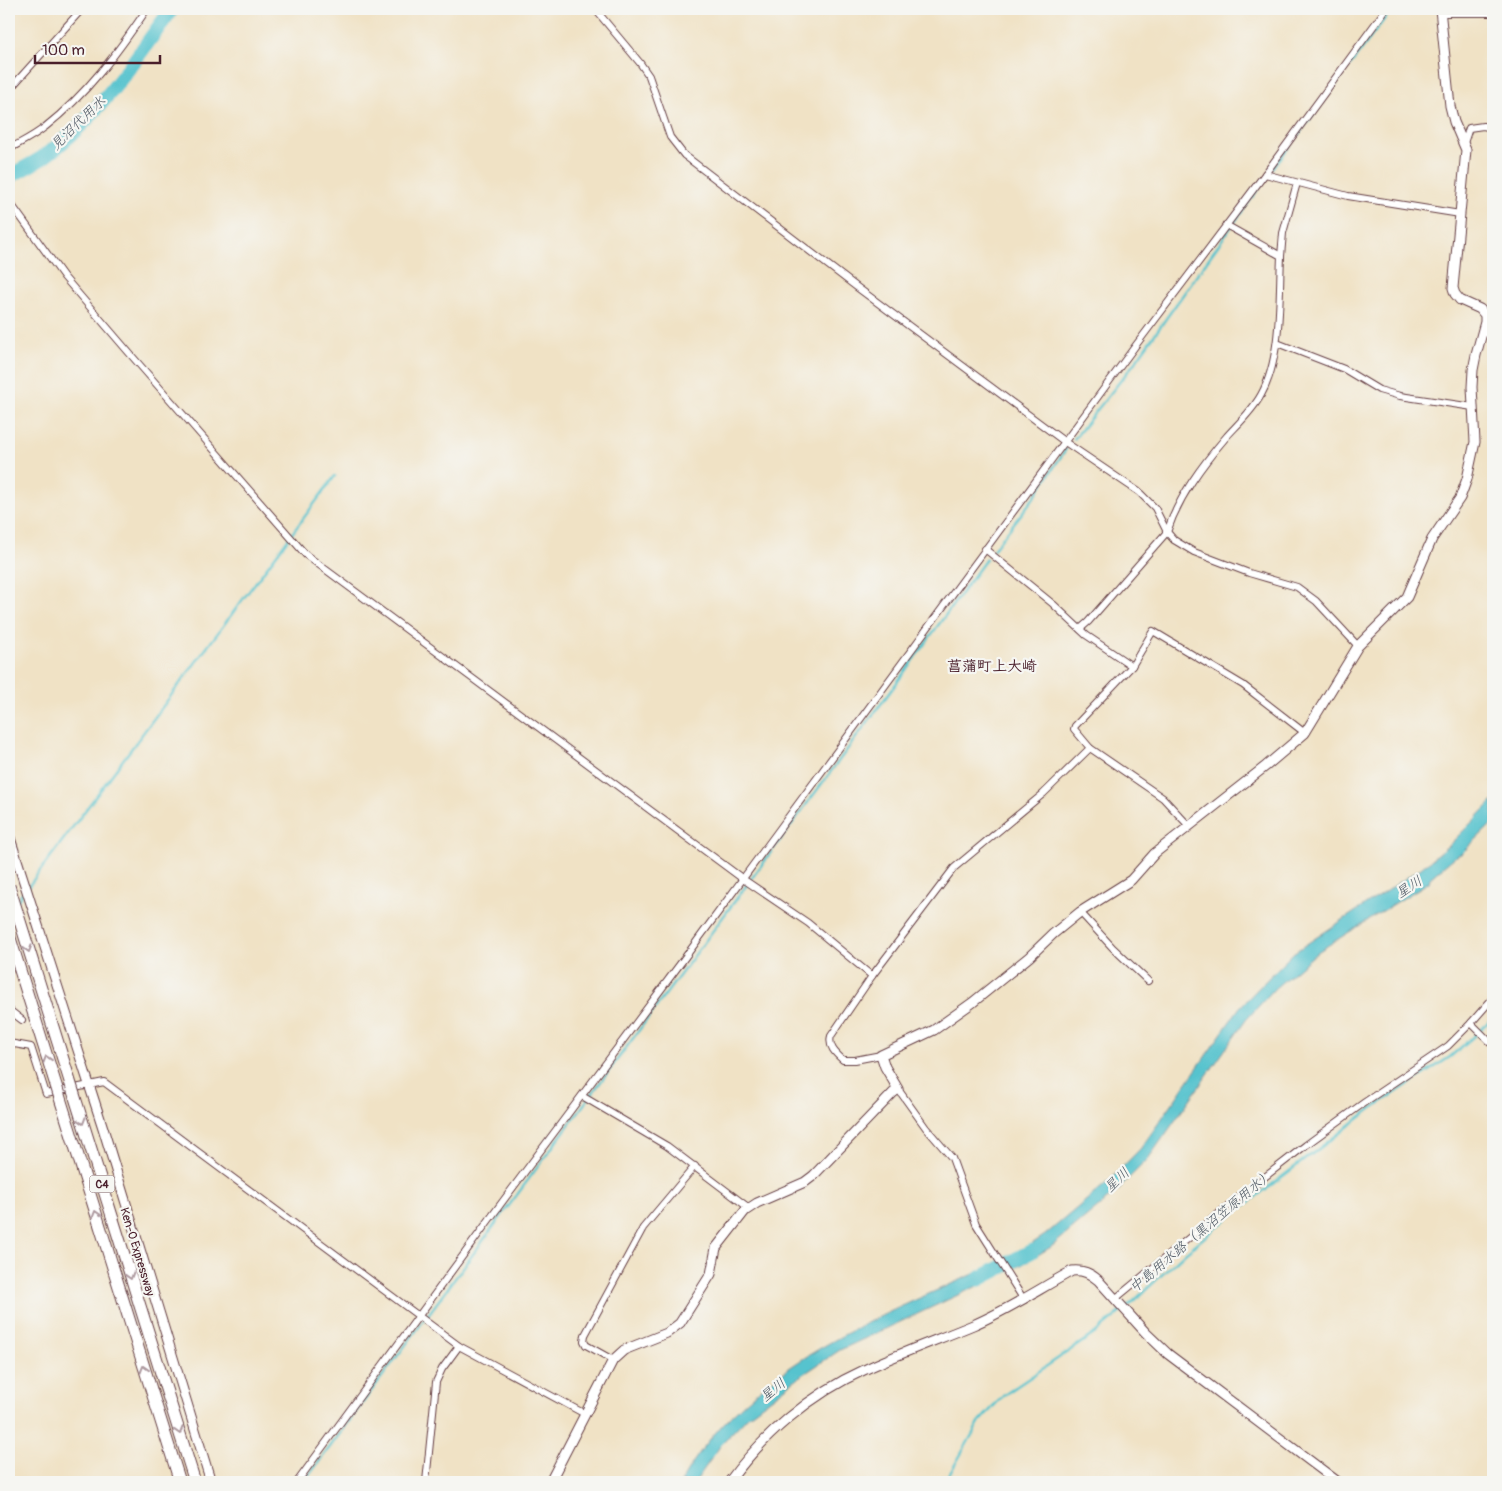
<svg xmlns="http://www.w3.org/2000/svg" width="1502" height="1491" viewBox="0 0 1502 1491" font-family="Pangolin,'Klee One',sans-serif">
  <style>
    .water { fill: #56c3ce; stroke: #50717c }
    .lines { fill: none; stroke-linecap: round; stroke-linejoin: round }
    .stream { stroke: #56c3ce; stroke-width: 2.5 }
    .river { stroke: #56c3ce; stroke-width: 15 }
    .street-casing { stroke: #633c42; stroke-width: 8 }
    .secondary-casing { stroke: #633c42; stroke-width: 11 }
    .street { stroke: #fff; stroke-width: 6 }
    .secondary { stroke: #fff; stroke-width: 9 }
    .highway-bridge-casing { stroke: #633c42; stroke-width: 13; stroke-linecap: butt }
    .highway-bridge { stroke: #fff; stroke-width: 11 }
    .oneway { stroke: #ae9aa0 }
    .labels { text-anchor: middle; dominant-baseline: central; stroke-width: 4.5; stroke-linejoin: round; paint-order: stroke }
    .shield { fill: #f6f6f2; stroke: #7e6067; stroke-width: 1 }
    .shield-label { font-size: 11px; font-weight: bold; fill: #4a1f2b }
    .street-label { font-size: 12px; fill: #4a1f2b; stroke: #f6f6f2 }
    .water-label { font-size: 14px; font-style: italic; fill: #4e5864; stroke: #f6f6f2 }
    .quarter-label { font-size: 15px; font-weight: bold; fill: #4a1f2b; stroke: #f6f6f2 }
  </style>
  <rect width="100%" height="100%" fill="#f6f6f2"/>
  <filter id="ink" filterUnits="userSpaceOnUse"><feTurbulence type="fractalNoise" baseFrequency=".02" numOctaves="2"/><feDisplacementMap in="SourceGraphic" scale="10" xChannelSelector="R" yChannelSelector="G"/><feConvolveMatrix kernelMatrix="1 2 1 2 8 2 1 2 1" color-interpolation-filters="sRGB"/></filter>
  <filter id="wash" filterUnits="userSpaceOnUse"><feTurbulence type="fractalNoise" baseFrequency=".0096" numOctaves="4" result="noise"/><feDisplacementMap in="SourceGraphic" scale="20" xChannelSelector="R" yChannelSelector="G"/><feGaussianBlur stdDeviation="1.12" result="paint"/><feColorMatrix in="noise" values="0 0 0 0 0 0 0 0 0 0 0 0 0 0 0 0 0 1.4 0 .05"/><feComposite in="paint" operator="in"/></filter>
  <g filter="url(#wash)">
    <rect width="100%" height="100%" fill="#f0e2c5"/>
    <g class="water">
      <path d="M1493,801V823L1461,854L1457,855L1430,878L1429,882L1319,951L1275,988L1246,1020L1148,1159L1122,1185L1120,1189L1051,1247L1018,1267L1012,1257L1045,1235L1109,1181L1141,1148L1240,1007L1293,953L1421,868L1448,846Z"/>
      <path d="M994,1265L1001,1275L840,1350L795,1380L749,1415L723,1442L695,1482H681C746,1365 879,1317 994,1265Z"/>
    </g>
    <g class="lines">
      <g class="stream">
        <path d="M1273,168L1392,9"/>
        <path d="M1074,439L1133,365L1263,182"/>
        <path d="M993,550L1032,500L1066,449"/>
        <path d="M28,887L335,476"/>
        <path d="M17,901L24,891"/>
        <path d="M304,1482L898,681L986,559"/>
        <path d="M945,1482L980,1421L1004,1395L1094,1334L1134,1301L1185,1253L1228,1218L1371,1109L1450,1057L1483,1028L1493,1016"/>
      </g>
      <g class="river">
        <path d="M9,177C20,170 31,165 42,158C97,120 133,61 172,9"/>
        <path d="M979,1279L1032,1251"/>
      </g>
    </g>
  </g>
  <g filter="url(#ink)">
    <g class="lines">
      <defs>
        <g id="street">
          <path d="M595,9L640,63L649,76L670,137L684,155L858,288L1065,442L1139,492L1155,508L1167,532L1174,540L1194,552L1249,573L1297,587L1316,601L1358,646"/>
          <path d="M1440,13H1493"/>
          <path d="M9,90L82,9"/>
          <path d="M1464,143L1469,128L1483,126L1493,128"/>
          <path d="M9,149C21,142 34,136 45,127C86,95 118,52 147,9"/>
          <path d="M1265,174L1348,196L1460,214"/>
          <path d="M9,201L64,277L131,355L306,555L743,879L808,923L872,976"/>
          <path d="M1281,256L1283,233L1297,183"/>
          <path d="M1485,315L1493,316"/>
          <path d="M1277,343L1344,369L1379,390L1400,396L1473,407"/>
          <path d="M985,549L1053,604L1086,635L1132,666"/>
          <path d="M1080,629L1088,622L1167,532C1179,496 1202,465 1227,436C1239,423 1253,410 1261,395C1282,358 1279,297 1281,256L1226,225"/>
          <path d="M1189,826L1163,798L1090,748L1074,729L1075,726L1132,666L1153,631L1243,685L1305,733"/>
          <path d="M1080,912L1113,948L1148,981"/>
          <path d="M9,1010L22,1020"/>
          <path d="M1471,1023L1493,1045"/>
          <path d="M9,1043L31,1047L46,1094L104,1082L459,1346L585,1414"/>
          <path d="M881,1055L855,1060H843C835,1053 828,1046 831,1036L872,976L954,868L1043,794L1090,748"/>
          <path d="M898,1089L926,1128L952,1158L976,1224L1024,1300"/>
          <path d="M582,1096L667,1146L749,1208"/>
          <path d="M1115,1299L1235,1200L1306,1145L1365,1102L1448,1046L1471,1023L1493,998"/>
          <path d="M613,1360L586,1345L584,1341L585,1335L643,1228L695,1166"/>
          <path d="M297,1482L500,1205L683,960L1136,345L1265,174L1386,9"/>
          <path d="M426,1482L436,1382L442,1369L459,1346"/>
        </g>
        <g id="secondary">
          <path d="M9,835L103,1128L211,1482"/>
          <path d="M550,1482L613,1360L624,1350L667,1333L680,1323L711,1274L716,1248L745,1211L757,1203L805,1182L813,1176L893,1093L898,1089L885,1067L881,1055L934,1030L972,1003L1029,957L1053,934L1080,912L1131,880L1155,853L1266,766L1305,733L1358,646L1407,597L1432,539L1460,498L1467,479L1475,442L1472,387L1473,370L1476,355L1485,322V315L1480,309L1460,300L1455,294L1453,288L1466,150L1454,122L1450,106L1440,9"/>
          <path d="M729,1482C763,1435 811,1394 864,1370C900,1353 937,1340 973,1325C1008,1310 1039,1289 1072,1271C1083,1270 1090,1273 1098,1280L1146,1333L1168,1354L1338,1482"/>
        </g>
      </defs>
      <use href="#street" class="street-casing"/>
      <use href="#secondary" class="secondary-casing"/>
      <use href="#street" class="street"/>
      <use href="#secondary" class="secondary"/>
      <defs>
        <g id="highway-bridge">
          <path d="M9,886L195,1482"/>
          <path d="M9,935L180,1482"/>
        </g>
      </defs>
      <use href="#highway-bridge" class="highway-bridge-casing"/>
      <use href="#highway-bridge" class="highway-bridge"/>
    </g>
    <defs><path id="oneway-chevron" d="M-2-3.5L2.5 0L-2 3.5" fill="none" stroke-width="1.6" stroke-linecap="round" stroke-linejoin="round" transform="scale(1.25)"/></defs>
    <g class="oneway">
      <use href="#oneway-chevron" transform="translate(28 949) rotate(73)"/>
      <use href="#oneway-chevron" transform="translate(47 1059) rotate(-107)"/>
      <use href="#oneway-chevron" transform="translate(82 1121) rotate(73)"/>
      <use href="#oneway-chevron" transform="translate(96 1214) rotate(-107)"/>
      <use href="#oneway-chevron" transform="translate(130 1276) rotate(73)"/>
      <use href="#oneway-chevron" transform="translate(144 1369) rotate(-107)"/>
      <use href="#oneway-chevron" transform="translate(179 1431) rotate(73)"/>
    </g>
  </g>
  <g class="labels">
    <rect class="shield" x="89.5" y="1175.5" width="25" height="17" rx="4"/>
    <g class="shield-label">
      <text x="102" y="1184">C4</text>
    </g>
    <g class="street-label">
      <text transform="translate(137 1252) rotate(73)">Ken-O Expressway</text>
    </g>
    <g class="water-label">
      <text transform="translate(78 123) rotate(-44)">見沼代用水</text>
      <text transform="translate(1409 887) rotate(-33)">星川</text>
      <text transform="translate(1117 1180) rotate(-44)">星川</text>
      <text transform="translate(1201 1231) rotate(-40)">中島用水路（黒沼笠原用水）</text>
      <text transform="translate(773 1390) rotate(-39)">星川</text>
    </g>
    <g class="quarter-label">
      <text x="992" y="666">菖蒲町上大崎</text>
    </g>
  </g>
  <rect width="1502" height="1491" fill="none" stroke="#f6f6f2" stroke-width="30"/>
  <path d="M35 55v8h125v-8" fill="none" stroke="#4a1f2b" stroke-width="2.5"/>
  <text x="42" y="55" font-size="15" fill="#4a1f2b" stroke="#f6f6f2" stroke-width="4" paint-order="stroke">100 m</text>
</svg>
